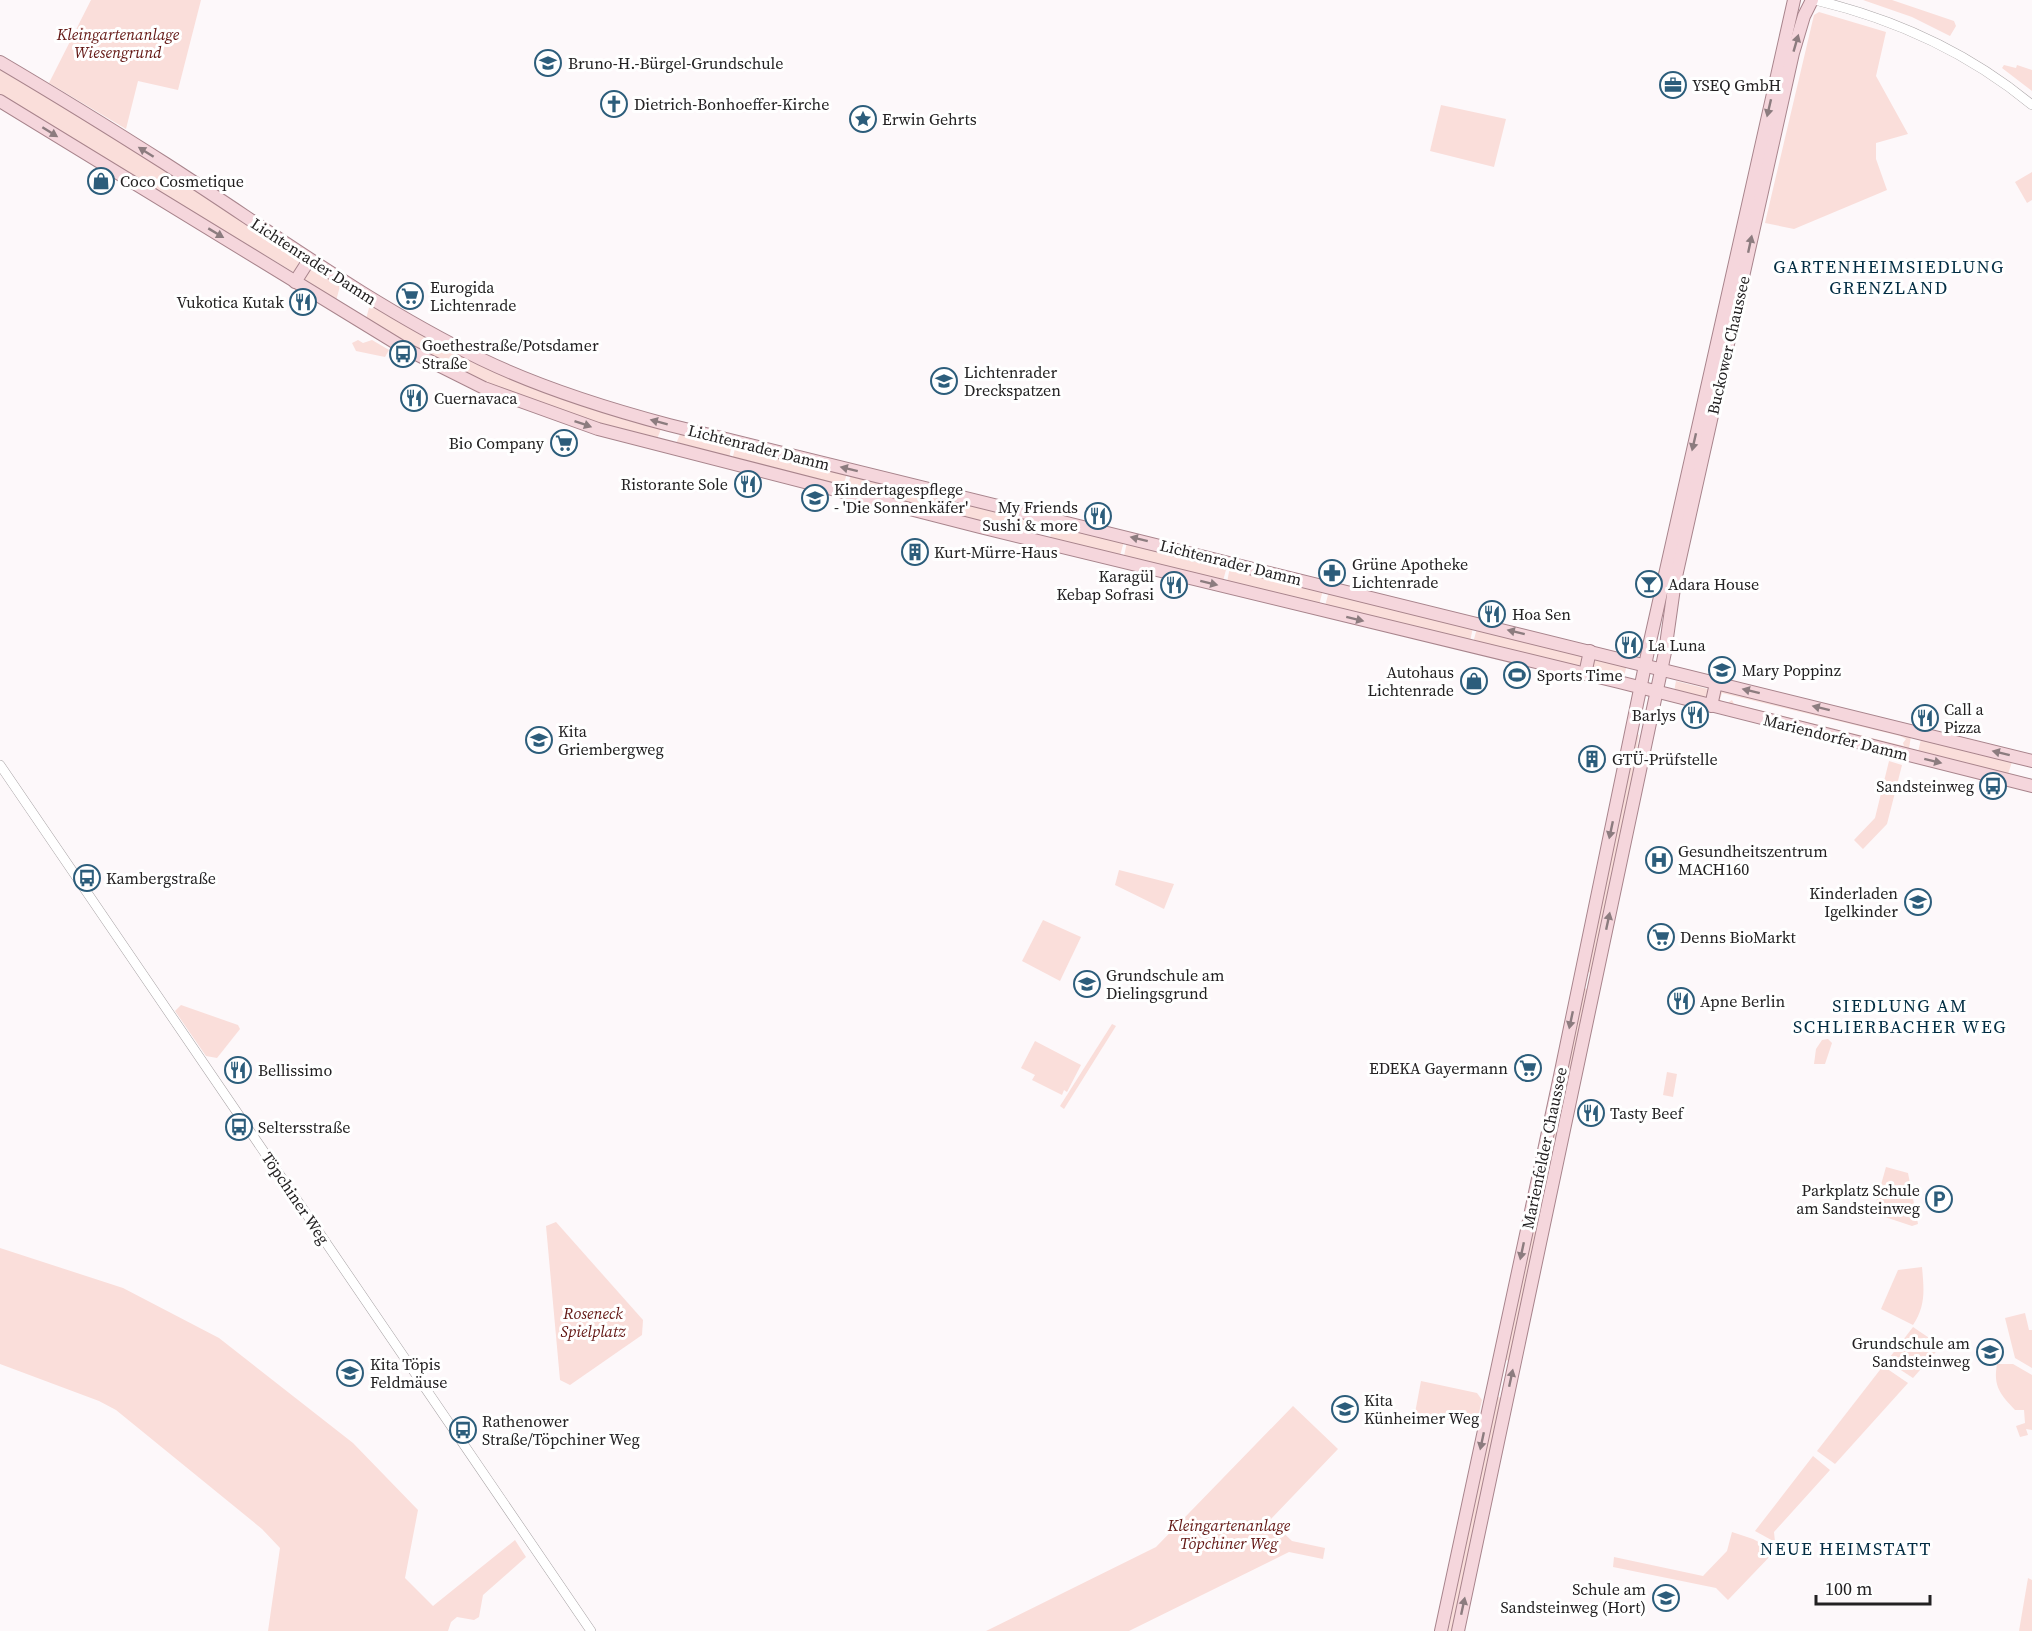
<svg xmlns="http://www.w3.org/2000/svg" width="2032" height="1631" viewBox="0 0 2032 1631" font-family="'Source Serif 4',serif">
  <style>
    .green { fill: #fadeda; fill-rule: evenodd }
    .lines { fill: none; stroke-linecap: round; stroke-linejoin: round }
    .minor-casing { stroke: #a7a2a4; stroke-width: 10 }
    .major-casing { stroke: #a8848c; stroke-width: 14 }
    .minor { stroke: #fff; stroke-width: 9 }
    .major { stroke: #f5d6dc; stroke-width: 12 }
    .oneway { fill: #8c7c7f }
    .labels { text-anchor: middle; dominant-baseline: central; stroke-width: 6; stroke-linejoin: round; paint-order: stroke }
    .park-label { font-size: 16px; font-style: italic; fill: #621512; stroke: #fff }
    .poi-label { font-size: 16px; fill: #232122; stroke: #fff; text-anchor: start }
    .street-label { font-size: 16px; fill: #232122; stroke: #fff }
    .neighbourhood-label { font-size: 18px; letter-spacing: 1.5px; fill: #022d43; stroke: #fff }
  </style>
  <rect width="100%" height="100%" fill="#fdf8fa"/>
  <g class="green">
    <path d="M91,0H201L178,90L138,81L126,129L49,83Z"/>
    <path d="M1863,0H1892L1954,21L1956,26L1950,36L1912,17Z"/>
    <path d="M1819,12L1886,32L1876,76L1908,134L1876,143V159L1887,190L1794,229L1765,223L1814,15Z"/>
    <path d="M2004,65L2016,68L2017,65L2032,70V91L2002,68Z"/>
    <path d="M0,68L178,178L300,260L295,273L0,96Z"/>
    <path d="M1441,105L1506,119L1494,167L1430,151Z"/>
    <path d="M2032,172V200L2027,203L2015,182Z"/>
    <path d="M311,267L340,286L336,301L302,279Z"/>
    <path d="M370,304L418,331L661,429L657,439C554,416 457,374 366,319Z"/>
    <path d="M358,340L363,343L372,340L389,350L385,357L356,351L352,343Z"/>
    <path d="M681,432L732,444L729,459L675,446Z"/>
    <path d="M736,445L847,473L843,487L732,460Z"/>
    <path d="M851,474L1032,519L1030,531L1026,532L847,488Z"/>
    <path d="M1053,524L1124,541L1120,556L1050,538Z"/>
    <path d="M1127,542L1227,566L1223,581L1124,556Z"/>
    <path d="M1230,567L1323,590L1319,605L1227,582Z"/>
    <path d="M1329,591L1473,627L1470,642L1325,606Z"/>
    <path d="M1477,628L1583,654L1582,665L1570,666L1473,643Z"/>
    <path d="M1593,658L1627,665L1624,676L1593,669Z"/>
    <path d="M1676,681L1708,689V698L1674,692Z"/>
    <path d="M1720,689L1911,736L1909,749L1718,703ZM1722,693L1900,736L1906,739L1903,743L1904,746L1734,704L1732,700L1726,704L1720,700Z"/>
    <path d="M1636,733L1639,735L1632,778L1591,972L1587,973Z"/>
    <path d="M1921,739L2012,762L2008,774L1918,752Z"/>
    <path d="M1889,761L1902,765L1887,824L1863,849L1854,840L1875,818Z"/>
    <path d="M1119,870L1174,884L1164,909L1115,885Z"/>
    <path d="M1043,920L1081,937L1060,981L1022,961Z"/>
    <path d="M1581,988L1588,989L1568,1080L1565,1079Z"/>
    <path d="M181,1005L238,1025L240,1029L217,1058L206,1056L175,1011Z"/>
    <path d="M1112,1024L1116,1026L1064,1109L1060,1106Z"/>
    <path d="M1828,1039L1832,1043L1825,1064H1814L1816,1049L1822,1040Z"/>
    <path d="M1035,1041L1081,1065L1067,1092L1064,1090L1062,1095L1032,1080L1035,1075L1021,1068Z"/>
    <path d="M1667,1072L1677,1074L1673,1097L1663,1095Z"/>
    <path d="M1553,1124L1559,1127L1509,1360L1504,1361Z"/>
    <path d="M1886,1167L1908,1173L1918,1224L1912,1226L1873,1213Z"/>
    <path d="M556,1222L643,1320L642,1335L570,1385L560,1380L546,1226Z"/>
    <path d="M0,1248L123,1288L219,1338L353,1443L418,1510L405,1578L433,1606L515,1540L526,1557L483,1595L479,1617L474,1620L457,1617L451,1622L448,1631H268L280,1548L262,1529L116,1410L99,1401L0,1364Z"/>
    <path d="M1922,1267C1924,1290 1926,1305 1913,1325L1881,1309L1898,1270Z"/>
    <path d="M2025,1313L2029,1330H2032V1368L2015,1358L2005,1318Z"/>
    <path d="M1913,1327L1941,1346L1913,1378L1887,1361Z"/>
    <path d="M1997,1364H2013L2032,1375V1430L2026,1429L2028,1435L2020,1437L2016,1426L2025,1423L2024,1410H2015C2000,1394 1993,1386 1997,1364Z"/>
    <path d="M1883,1366L1908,1383L1835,1464L1817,1451Z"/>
    <path d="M1421,1381L1477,1393L1482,1400L1476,1426L1415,1413Z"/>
    <path d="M1496,1396L1501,1398L1452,1631H1448Z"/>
    <path d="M1293,1406L1338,1449L1270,1520L1292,1541L1325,1548L1323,1559L1289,1552L1129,1631H986L1156,1547Z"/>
    <path d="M1813,1456L1830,1470L1774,1532L1775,1542L1755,1531Z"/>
    <path d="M1732,1532L1753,1539L1775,1551L1728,1600L1716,1588L1613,1567L1614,1557L1703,1576L1727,1551Z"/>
    <path d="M2028,1578L2032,1580V1631H2019Z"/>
  </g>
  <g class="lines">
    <defs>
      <g id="minor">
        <path d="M1815,0C1895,19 1968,52 2032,105"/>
        <path d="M0,765L591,1631"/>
      </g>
      <g id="major">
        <path d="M0,62C56,95 111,129 166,164C270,231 370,305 481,359C541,388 605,408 669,425L2032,761"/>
        <path d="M0,101L404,348L484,388L598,429L980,527L1619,682L2032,786"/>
        <path d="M295,282L309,260"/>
        <path d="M1585,674L1590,651"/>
        <path d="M1711,706L1716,683"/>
        <path d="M1441,1631L1560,1076L1649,646L1794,0"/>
        <path d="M1458,1631L1665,652L1675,581L1793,53L1804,16L1812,0"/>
      </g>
    </defs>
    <use href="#minor" class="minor-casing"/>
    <use href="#major" class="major-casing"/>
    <use href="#minor" class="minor"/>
    <use href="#major" class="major"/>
  </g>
  <defs><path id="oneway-solid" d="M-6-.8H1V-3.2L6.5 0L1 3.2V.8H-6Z" transform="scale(1.5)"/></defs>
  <g class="oneway">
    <use href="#oneway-solid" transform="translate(1796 43) rotate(-74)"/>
    <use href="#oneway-solid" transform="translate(1769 108) rotate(103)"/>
    <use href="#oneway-solid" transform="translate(50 132) rotate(32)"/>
    <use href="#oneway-solid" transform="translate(146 152) rotate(-148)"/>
    <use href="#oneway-solid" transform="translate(216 233) rotate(31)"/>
    <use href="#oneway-solid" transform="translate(1750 244) rotate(-78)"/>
    <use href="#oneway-solid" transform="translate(659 422) rotate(-165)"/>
    <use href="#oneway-solid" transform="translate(583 424) rotate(19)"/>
    <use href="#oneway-solid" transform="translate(1694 442) rotate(103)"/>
    <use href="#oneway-solid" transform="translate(849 469) rotate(-166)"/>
    <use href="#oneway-solid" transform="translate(1139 539) rotate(-166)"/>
    <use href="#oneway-solid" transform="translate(1209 583) rotate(14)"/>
    <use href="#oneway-solid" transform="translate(1355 619) rotate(14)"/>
    <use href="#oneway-solid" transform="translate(1516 632) rotate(-166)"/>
    <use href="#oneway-solid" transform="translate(1751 691) rotate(-166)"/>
    <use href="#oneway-solid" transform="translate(1821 708) rotate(-166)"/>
    <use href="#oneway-solid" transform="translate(2001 753) rotate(-166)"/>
    <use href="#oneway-solid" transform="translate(1933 761) rotate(14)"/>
    <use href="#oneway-solid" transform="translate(1611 830) rotate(102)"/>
    <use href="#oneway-solid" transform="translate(1608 921) rotate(-78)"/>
    <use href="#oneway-solid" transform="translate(1571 1020) rotate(102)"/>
    <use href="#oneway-solid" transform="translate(1522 1251) rotate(102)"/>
    <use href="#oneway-solid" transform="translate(1511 1378) rotate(-78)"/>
    <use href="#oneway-solid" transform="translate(1482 1441) rotate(102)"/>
    <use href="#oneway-solid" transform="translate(1463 1606) rotate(-78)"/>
  </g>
  <defs>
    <symbol id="school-ring" viewBox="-11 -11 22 22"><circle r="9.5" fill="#fff" stroke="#2c5d7b" stroke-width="1.5"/><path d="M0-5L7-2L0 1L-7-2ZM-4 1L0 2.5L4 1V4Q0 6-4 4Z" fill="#2c5d7b"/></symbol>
    <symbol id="office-ring" viewBox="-11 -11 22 22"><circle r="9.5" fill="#fff" stroke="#2c5d7b" stroke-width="1.5"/><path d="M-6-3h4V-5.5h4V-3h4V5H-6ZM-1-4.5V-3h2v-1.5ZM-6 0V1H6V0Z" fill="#2c5d7b"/></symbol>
    <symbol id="church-ring" viewBox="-11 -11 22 22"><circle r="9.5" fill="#fff" stroke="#2c5d7b" stroke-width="1.5"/><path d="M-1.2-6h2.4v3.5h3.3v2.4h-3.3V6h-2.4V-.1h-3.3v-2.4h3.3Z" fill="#2c5d7b"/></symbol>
    <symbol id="sight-ring" viewBox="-11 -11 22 22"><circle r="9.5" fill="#fff" stroke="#2c5d7b" stroke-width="1.5"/><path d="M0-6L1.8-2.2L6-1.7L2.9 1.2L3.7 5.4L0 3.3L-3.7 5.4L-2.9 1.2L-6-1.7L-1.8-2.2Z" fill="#2c5d7b"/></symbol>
    <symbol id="shop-ring" viewBox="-11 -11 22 22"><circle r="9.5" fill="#fff" stroke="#2c5d7b" stroke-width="1.5"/><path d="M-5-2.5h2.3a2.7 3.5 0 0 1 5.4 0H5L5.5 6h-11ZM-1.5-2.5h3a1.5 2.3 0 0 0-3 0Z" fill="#2c5d7b"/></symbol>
    <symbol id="supermarket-ring" viewBox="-11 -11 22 22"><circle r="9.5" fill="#fff" stroke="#2c5d7b" stroke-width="1.5"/><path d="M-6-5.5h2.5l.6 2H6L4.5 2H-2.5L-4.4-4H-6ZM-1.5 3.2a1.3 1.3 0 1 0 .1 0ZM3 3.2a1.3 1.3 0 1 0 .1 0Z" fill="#2c5d7b"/></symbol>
    <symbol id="restaurant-ring" viewBox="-11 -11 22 22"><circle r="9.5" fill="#fff" stroke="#2c5d7b" stroke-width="1.5"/><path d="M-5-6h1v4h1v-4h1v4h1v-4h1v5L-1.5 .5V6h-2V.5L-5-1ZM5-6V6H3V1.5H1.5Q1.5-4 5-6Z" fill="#2c5d7b"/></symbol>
    <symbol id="bus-ring" viewBox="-11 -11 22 22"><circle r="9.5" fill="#fff" stroke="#2c5d7b" stroke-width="1.5"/><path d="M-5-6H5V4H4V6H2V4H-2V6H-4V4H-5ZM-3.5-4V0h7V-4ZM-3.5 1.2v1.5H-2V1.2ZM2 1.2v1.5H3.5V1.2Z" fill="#2c5d7b"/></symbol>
    <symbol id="building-ring" viewBox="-11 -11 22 22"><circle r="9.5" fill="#fff" stroke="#2c5d7b" stroke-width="1.5"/><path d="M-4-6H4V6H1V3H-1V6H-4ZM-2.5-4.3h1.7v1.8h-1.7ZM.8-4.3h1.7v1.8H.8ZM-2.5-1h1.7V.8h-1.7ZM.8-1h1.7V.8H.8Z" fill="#2c5d7b"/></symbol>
    <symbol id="pharmacy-ring" viewBox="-11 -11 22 22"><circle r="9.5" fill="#fff" stroke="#2c5d7b" stroke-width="1.5"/><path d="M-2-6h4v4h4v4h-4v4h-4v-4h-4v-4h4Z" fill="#2c5d7b"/></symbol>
    <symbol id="bar-ring" viewBox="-11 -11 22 22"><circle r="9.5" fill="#fff" stroke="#2c5d7b" stroke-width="1.5"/><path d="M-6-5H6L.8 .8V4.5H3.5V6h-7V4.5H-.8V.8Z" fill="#2c5d7b"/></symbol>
    <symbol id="stadium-ring" viewBox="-11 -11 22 22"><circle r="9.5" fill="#fff" stroke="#2c5d7b" stroke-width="1.5"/><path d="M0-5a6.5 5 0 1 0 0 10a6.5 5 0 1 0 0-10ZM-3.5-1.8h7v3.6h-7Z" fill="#2c5d7b"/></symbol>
    <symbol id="hospital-ring" viewBox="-11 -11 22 22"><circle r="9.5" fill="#fff" stroke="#2c5d7b" stroke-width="1.5"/><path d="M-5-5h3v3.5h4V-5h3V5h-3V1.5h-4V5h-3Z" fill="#2c5d7b"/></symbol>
    <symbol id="parking-ring" viewBox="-11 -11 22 22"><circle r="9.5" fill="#fff" stroke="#2c5d7b" stroke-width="1.5"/><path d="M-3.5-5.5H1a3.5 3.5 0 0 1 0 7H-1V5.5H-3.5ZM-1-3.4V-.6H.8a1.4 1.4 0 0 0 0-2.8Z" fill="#2c5d7b"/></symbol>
  </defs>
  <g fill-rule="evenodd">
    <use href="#school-ring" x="533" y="48" width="30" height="30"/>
    <use href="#office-ring" x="1658" y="70" width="30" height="30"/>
    <use href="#church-ring" x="599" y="89" width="30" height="30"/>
    <use href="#sight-ring" x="848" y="104" width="30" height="30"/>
    <use href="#shop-ring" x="86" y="166" width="30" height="30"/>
    <use href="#supermarket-ring" x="395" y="281" width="30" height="30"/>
    <use href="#restaurant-ring" x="288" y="287" width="30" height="30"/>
    <use href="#bus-ring" x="388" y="339" width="30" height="30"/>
    <use href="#school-ring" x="929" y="366" width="30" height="30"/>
    <use href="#restaurant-ring" x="399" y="383" width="30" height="30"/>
    <use href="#supermarket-ring" x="549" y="428" width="30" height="30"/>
    <use href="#restaurant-ring" x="733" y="469" width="30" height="30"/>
    <use href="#school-ring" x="800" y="483" width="30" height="30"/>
    <use href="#restaurant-ring" x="1083" y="501" width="30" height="30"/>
    <use href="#building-ring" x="900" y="537" width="30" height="30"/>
    <use href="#pharmacy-ring" x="1317" y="558" width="30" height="30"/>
    <use href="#bar-ring" x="1634" y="569" width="30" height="30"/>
    <use href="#restaurant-ring" x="1159" y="570" width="30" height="30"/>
    <use href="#restaurant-ring" x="1477" y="599" width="30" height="30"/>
    <use href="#restaurant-ring" x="1614" y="630" width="30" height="30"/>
    <use href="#school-ring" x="1707" y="655" width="30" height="30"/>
    <use href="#stadium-ring" x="1502" y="660" width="30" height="30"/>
    <use href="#shop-ring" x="1459" y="666" width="30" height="30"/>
    <use href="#restaurant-ring" x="1680" y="700" width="30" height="30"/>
    <use href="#restaurant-ring" x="1910" y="703" width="30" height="30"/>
    <use href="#school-ring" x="524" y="725" width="30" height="30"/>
    <use href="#building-ring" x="1577" y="744" width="30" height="30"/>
    <use href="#bus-ring" x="1978" y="771" width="30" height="30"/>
    <use href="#hospital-ring" x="1644" y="845" width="30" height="30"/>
    <use href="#bus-ring" x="72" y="863" width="30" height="30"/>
    <use href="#school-ring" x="1903" y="887" width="30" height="30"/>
    <use href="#supermarket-ring" x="1646" y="922" width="30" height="30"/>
    <use href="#school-ring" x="1072" y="969" width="30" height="30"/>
    <use href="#restaurant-ring" x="1666" y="986" width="30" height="30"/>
    <use href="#supermarket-ring" x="1513" y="1053" width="30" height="30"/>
    <use href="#restaurant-ring" x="223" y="1055" width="30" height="30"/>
    <use href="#restaurant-ring" x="1576" y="1098" width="30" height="30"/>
    <use href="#bus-ring" x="224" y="1112" width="30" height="30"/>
    <use href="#parking-ring" x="1924" y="1184" width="30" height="30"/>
    <use href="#school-ring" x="1975" y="1337" width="30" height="30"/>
    <use href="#school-ring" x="335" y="1358" width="30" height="30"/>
    <use href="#school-ring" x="1330" y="1394" width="30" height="30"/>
    <use href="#bus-ring" x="448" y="1415" width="30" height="30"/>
    <use href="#school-ring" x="1651" y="1583" width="30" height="30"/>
  </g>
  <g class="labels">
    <g class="park-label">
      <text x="118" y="34">Kleingartenanlage<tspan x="118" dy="18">Wiesengrund</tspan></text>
      <text x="593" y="1313">Roseneck<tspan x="593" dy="18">Spielplatz</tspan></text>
      <text x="1229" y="1525">Kleingartenanlage<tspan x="1229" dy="18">Töpchiner Weg</tspan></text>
    </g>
    <g class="poi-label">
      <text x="568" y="63">Bruno-H.-Bürgel-Grundschule</text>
      <text x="1692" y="85">YSEQ GmbH</text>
      <text x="634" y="104">Dietrich-Bonhoeffer-Kirche</text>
      <text x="882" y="119">Erwin Gehrts</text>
      <text x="120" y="181">Coco Cosmetique</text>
      <text x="430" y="287">Eurogida<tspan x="430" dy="18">Lichtenrade</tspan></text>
      <text x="284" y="302" text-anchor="end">Vukotica Kutak</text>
      <text x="422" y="345">Goethestraße/Potsdamer<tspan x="422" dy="18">Straße</tspan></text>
      <text x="964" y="372">Lichtenrader<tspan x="964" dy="18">Dreckspatzen</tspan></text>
      <text x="434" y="398">Cuernavaca</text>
      <text x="544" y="443" text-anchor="end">Bio Company</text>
      <text x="728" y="484" text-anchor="end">Ristorante Sole</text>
      <text x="834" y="489">Kindertagespflege<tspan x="834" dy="18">- 'Die Sonnenkäfer'</tspan></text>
      <text x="1078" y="507" text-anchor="end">My Friends<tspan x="1078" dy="18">Sushi &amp; more</tspan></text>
      <text x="934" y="552">Kurt-Mürre-Haus</text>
      <text x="1352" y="564">Grüne Apotheke<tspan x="1352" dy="18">Lichtenrade</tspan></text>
      <text x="1154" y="576" text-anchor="end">Karagül<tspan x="1154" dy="18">Kebap Sofrasi</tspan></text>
      <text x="1668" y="584">Adara House</text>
      <text x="1512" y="614">Hoa Sen</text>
      <text x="1648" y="645">La Luna</text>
      <text x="1742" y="670">Mary Poppinz</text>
      <text x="1454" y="672" text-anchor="end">Autohaus<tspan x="1454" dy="18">Lichtenrade</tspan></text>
      <text x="1537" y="675">Sports Time</text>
      <text x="1944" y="709">Call a<tspan x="1944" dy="18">Pizza</tspan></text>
      <text x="1676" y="715" text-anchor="end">Barlys</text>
      <text x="558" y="731">Kita<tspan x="558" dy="18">Griembergweg</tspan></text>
      <text x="1612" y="759">GTÜ-Prüfstelle</text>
      <text x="1974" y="786" text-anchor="end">Sandsteinweg</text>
      <text x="1678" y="851">Gesundheitszentrum<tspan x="1678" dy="18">MACH160</tspan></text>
      <text x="106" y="878">Kambergstraße</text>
      <text x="1898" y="893" text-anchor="end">Kinderladen<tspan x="1898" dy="18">Igelkinder</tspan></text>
      <text x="1680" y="937">Denns BioMarkt</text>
      <text x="1106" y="975">Grundschule am<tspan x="1106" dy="18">Dielingsgrund</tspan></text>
      <text x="1700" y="1001">Apne Berlin</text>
      <text x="1508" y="1068" text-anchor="end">EDEKA Gayermann</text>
      <text x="258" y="1070">Bellissimo</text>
      <text x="1610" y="1113">Tasty Beef</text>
      <text x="258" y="1127">Seltersstraße</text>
      <text x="1920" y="1190" text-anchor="end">Parkplatz Schule<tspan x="1920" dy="18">am Sandsteinweg</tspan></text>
      <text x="1970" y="1343" text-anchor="end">Grundschule am<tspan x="1970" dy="18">Sandsteinweg</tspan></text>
      <text x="370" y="1364">Kita Töpis<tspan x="370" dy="18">Feldmäuse</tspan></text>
      <text x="1364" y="1400">Kita<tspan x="1364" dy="18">Künheimer Weg</tspan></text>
      <text x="482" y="1421">Rathenower<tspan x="482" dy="18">Straße/Töpchiner Weg</tspan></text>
      <text x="1646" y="1589" text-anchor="end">Schule am<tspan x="1646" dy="18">Sandsteinweg (Hort)</tspan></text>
    </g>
    <g class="street-label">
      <text transform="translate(314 261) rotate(33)">Lichtenrader Damm</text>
      <text transform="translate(1728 345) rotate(-77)">Buckower Chaussee</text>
      <text transform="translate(759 447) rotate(14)">Lichtenrader Damm</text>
      <text transform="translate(1231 562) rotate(14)">Lichtenrader Damm</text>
      <text transform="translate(1836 737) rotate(14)">Mariendorfer Damm</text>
      <text transform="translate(1544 1148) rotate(-78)">Marienfelder Chaussee</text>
      <text transform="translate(296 1198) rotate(56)">Töpchiner Weg</text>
    </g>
    <g class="neighbourhood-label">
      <text x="1889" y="266">GARTENHEIMSIEDLUNG<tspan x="1889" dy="21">GRENZLAND</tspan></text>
      <text x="1900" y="1005">SIEDLUNG AM<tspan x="1900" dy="21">SCHLIERBACHER WEG</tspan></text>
      <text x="1846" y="1548">NEUE HEIMSTATT</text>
    </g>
  </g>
  <path d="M1816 1595v9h114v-9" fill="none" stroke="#232122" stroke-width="3"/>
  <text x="1825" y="1595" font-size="18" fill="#232122" stroke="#ffffff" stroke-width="4.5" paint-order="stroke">100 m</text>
</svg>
